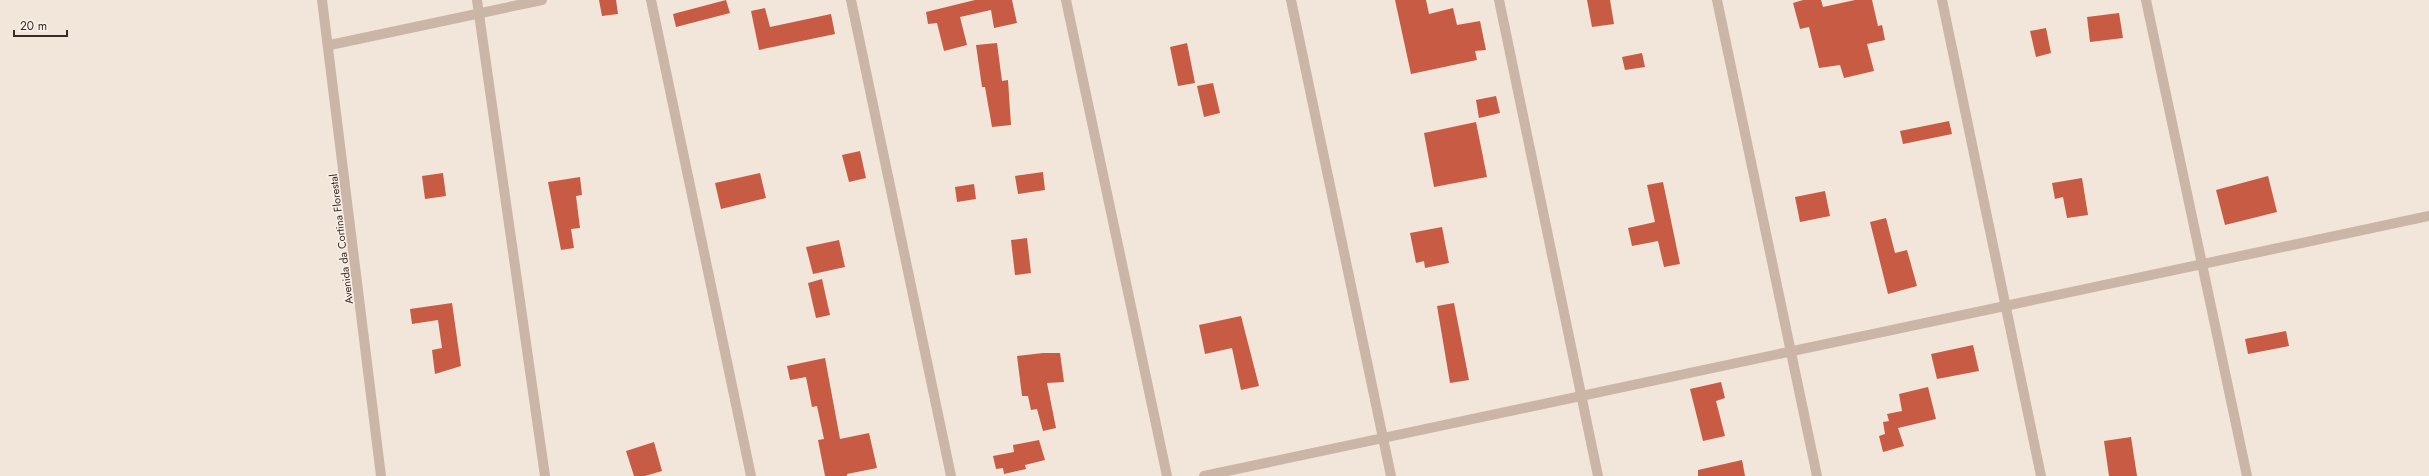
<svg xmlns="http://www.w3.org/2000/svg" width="2429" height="476" viewBox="0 0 2429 476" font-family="Jost,sans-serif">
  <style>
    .building { fill: #c85b43 }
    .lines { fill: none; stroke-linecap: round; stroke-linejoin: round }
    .street { stroke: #cbb5a7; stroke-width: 10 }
    .labels { text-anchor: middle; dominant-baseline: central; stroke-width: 3; stroke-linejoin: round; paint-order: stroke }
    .street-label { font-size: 11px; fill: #372c28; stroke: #faf0e8 }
  </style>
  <rect width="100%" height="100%" fill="#f2e6db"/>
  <g class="building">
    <path d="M599,0H616L618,14L602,16Z"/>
    <path d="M726,0L730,13L676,27L673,14Z"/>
    <path d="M975,0H1012L1017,23L994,28L991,10L960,17L967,45L944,51L937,23L928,24L926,12Z"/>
    <path d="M1395,0H1426L1429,14L1453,8L1457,25L1480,21L1486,50L1475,51L1477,60L1411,74Z"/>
    <path d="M1587,0H1610L1614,24L1592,27Z"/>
    <path d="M1803,0H1821L1823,7L1855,0H1872L1878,26L1882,25L1885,40L1867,44L1874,71L1844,78L1840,65L1819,68L1809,27L1800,29L1793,3Z"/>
    <path d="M765,8L770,27L831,14L835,34L759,50L751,11Z"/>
    <path d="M2119,13L2123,38L2090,42L2087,17Z"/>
    <path d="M2046,28L2051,53L2036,57L2030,31Z"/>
    <path d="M997,43L1002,81L1008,80L1011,125L992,127L985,87H982L976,45Z"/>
    <path d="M1187,43L1195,83L1178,86L1170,47Z"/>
    <path d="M1642,53L1645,67L1625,70L1622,57Z"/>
    <path d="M1213,83L1220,113L1204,117L1197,86Z"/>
    <path d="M1496,96L1500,113L1479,118L1476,100Z"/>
    <path d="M1949,121L1952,134L1903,144L1900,131Z"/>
    <path d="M1476,122L1487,177L1434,187L1424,133Z"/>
    <path d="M860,151L866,178L849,182L842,155Z"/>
    <path d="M1043,172L1045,190L1018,194L1015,176Z"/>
    <path d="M443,173L446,196L425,199L422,176Z"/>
    <path d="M760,173L766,198L721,209L715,183Z"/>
    <path d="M2268,176L2277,212L2225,225L2216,190Z"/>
    <path d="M580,177L582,195L576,196L580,228L571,229L574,248L561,250L548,182Z"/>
    <path d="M2082,178L2088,215L2067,218L2063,197L2055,199L2052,183Z"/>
    <path d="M1663,182L1680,264L1664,267L1658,241L1632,246L1628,228L1655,222L1647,185Z"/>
    <path d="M974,184L976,199L957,202L955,187Z"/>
    <path d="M1825,191L1830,216L1800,222L1795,197Z"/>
    <path d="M1886,218L1895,253L1907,250L1917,286L1888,294L1870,222Z"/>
    <path d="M1442,227L1449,263L1425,268L1424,261L1416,263L1410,233Z"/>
    <path d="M1027,238L1031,273L1015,275L1011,240Z"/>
    <path d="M839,240L845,267L813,274L806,247Z"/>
    <path d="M822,279L830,315L816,318L808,283Z"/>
    <path d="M452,303L461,366L435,374L432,350L442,348L438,320L412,324L410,309Z"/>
    <path d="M1454,303L1469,380L1450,383L1437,306Z"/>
    <path d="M1241,316L1259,386L1241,390L1232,348L1205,354L1199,325Z"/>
    <path d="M2286,331L2289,346L2248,354L2245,339Z"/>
    <path d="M1973,345L1979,371L1937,379L1931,354Z"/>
    <path d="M1043,353H1060L1064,382L1047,383L1056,428L1043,431L1037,409L1031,410L1028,396H1022L1017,356Z"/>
    <path d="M825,358L840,439L869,433L877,468L847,474V476H825L818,440L824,439L817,406L812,407L806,377L790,380L787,366Z"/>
    <path d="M1721,382L1725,398L1716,401L1725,436L1703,441L1690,389Z"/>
    <path d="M1928,387L1936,419L1898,428L1904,446L1883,452L1879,436L1885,434L1883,422L1889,421L1887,414L1902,411L1899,394Z"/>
    <path d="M2131,437L2137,476H2109L2104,441Z"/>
    <path d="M1039,440L1045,460L1025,465L1026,469L1004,474L1003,468L996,469L993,456L1014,452L1013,445Z"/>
    <path d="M654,442L662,471L645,476H634L626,451Z"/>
    <path d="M1742,460L1745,476H1698V470Z"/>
  </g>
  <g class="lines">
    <g class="street">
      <path d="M322,0L381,476"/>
      <path d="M477,0L545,476"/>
      <path d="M651,0L751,476"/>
      <path d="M851,0L951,476"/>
      <path d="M1066,0L1167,476"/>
      <path d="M1291,0L1391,476"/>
      <path d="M1499,0L1598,476"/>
      <path d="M1717,0L1817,476"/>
      <path d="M1942,0L2041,476"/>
      <path d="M2146,0L2247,476"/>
      <path d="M330,45L542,0"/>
      <path d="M1204,476L2429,216"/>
    </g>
  </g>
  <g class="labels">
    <g class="street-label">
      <text transform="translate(341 239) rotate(-97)">Avenida da Cortina Florestal</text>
    </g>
  </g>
  <path d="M14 30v6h53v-6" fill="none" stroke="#372c28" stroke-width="2"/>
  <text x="20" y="30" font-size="12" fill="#372c28" stroke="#faf0e8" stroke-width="3" paint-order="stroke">20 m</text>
</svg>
